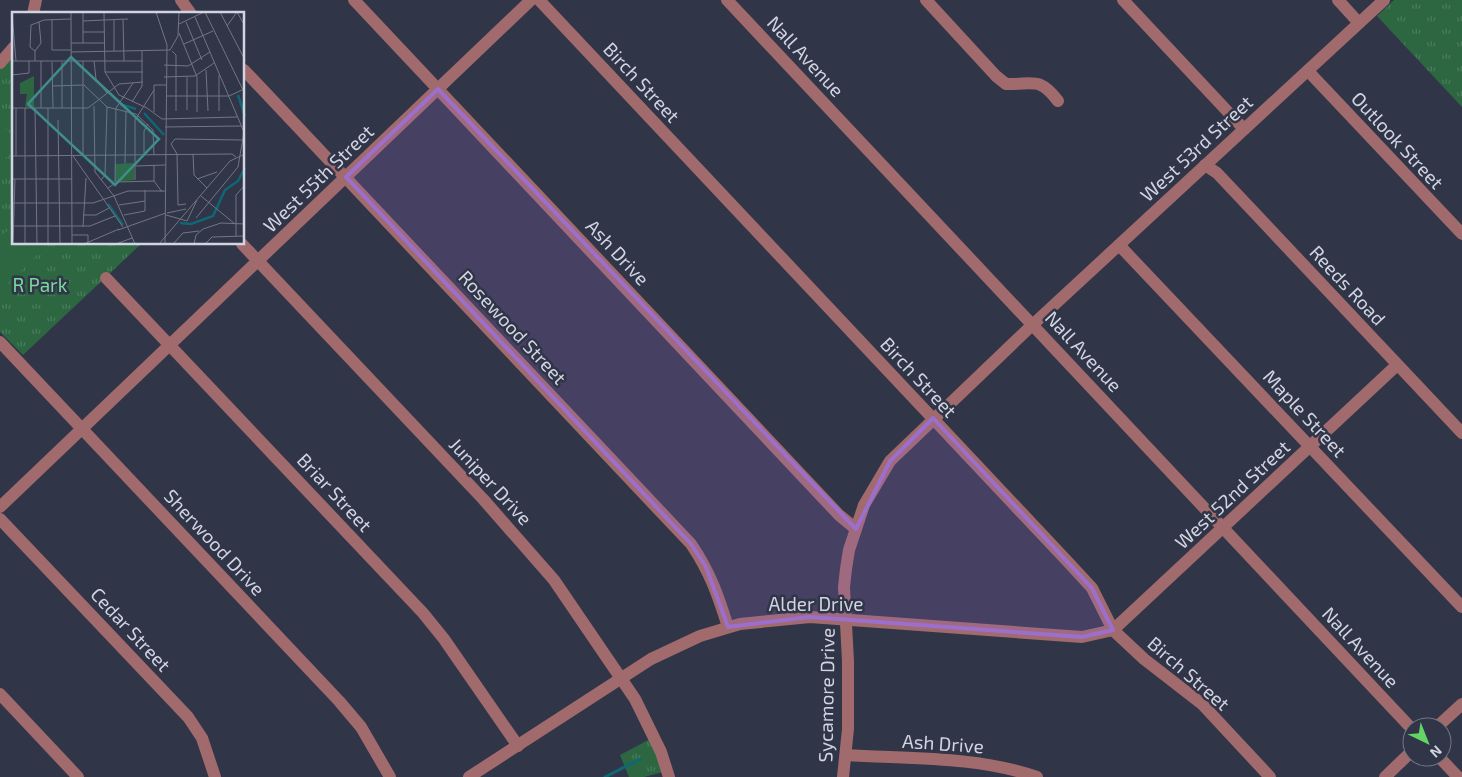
<svg xmlns="http://www.w3.org/2000/svg" width="1462" height="777" viewBox="0 0 1462 777" font-family="'Exo 2',sans-serif">
  <style>
    .park { fill: url(#park-tufts) }
    .pitch { fill: #2c6742 }
    .lines { fill: none; stroke-linecap: round; stroke-linejoin: round }
    .stream { stroke: #0f6776; stroke-width: 3 }
    .minor { stroke: #a16a6c; stroke-width: 12 }
    .marked { fill: #9d6fcd; fill-opacity: 0.2; stroke: #9d6fcd; stroke-width: 4; stroke-linejoin: round }
    .labels { text-anchor: middle; dominant-baseline: central; stroke-width: 5; stroke-linejoin: round; paint-order: stroke }
    .street-label { font-size: 19px; fill: #d1d4e1; stroke: #313548 }
    .park-label { font-size: 19px; fill: #7bdb9c; stroke: #313548 }
    .inset-river { fill: none; stroke: #0f6776; stroke-width: 2.5 }
    .inset-road { fill: none; stroke: #717585; stroke-width: 1 }
    .view { fill: #408e8b; fill-opacity: 0.15; stroke: #408e8b; stroke-width: 2.5 }
    .inset-edge { fill: none; stroke: #d1d4e1; stroke-width: 2.5 }
  </style>
  <defs>
    <pattern id="park-tufts" width="24" height="20" patternUnits="userSpaceOnUse" patternTransform="scale(1.25)"><rect width="24" height="20" fill="#2c6742"/><path d="M3 7l-1-3M5 7V3M7 7l1-3M15 17l-1-3M17 17v-4M19 17l1-3" fill="none" stroke="#4a7c5d"/></pattern>
  </defs>
  <rect width="100%" height="100%" fill="#313548"/>
  <g class="park">
    <path d="M1394,0H1462V107L1377,16Z"/>
    <path d="M14,47V244H141L23,355L0,332V64Z"/>
    <path d="M652,738L663,772L644,777H629L620,755Z"/>
  </g>
  <g class="pitch">
    <path d="M0,124L14,137V149L0,164Z"/>
    <path d="M14,224V244H38L43,249L4,287L0,283V238Z"/>
  </g>
  <g class="lines">
    <path class="stream" d="M605,777L640,759"/>
    <g class="minor">
      <path d="M181,0L191,14"/>
      <path d="M354,0L839,515L856,529"/>
      <path d="M539,0L1068,562L1092,588L1113,630L1144,659L1202,704L1270,777"/>
      <path d="M727,0L1412,729"/>
      <path d="M926,0L996,76L1006,84C1033,85 1039,76 1058,101"/>
      <path d="M1123,0L1244,129"/>
      <path d="M1338,0L1359,23"/>
      <path d="M33,14L36,0"/>
      <path d="M0,63L14,47"/>
      <path d="M244,70L691,544C710,572 718,595 728,627"/>
      <path d="M1308,71L1462,234"/>
      <path d="M1205,165L1217,173L1462,433"/>
      <path d="M242,244L483,499L554,580L635,699L661,752L669,777"/>
      <path d="M1119,245L1462,607"/>
      <path d="M106,278L423,613L444,639L518,746"/>
      <path d="M0,342L339,701L361,727L390,777"/>
      <path d="M0,507L531,0"/>
      <path d="M0,519L188,717L202,738L215,777"/>
      <path d="M0,694L78,777"/>
      <path d="M1437,727L1462,704"/>
      <path d="M846,755C909,759 977,756 1037,777"/>
      <path d="M1439,757L1458,777"/>
      <path d="M469,777L651,659L700,636L740,624L810,617L1082,637L1113,630L1397,365"/>
      <path d="M843,777L848,729V661L844,587L846,569L849,550L864,505L890,461L1027,330L1384,0"/>
      <path d="M1385,777L1412,751"/>
    </g>
  </g>
  <path class="marked" d="M438,89L856,529L890,461L933,418L1092,588L1113,630L1082,637L810,617L728,627L706,567L691,544L346,177Z"/>
  <g class="labels">
    <g class="street-label">
      <text transform="translate(806 56) rotate(47)">Nall Avenue</text>
      <text transform="translate(642 82) rotate(47)">Birch Street</text>
      <text transform="translate(1398 140) rotate(47)">Outlook Street</text>
      <text transform="translate(1196 148) rotate(-43)">West 53rd Street</text>
      <text transform="translate(318 178) rotate(-44)">West 55th Street</text>
      <text transform="translate(618 252) rotate(47)">Ash Drive</text>
      <text transform="translate(1348 285) rotate(47)">Reeds Road</text>
      <text transform="translate(513 327) rotate(47)">Rosewood Street</text>
      <text transform="translate(1084 351) rotate(47)">Nall Avenue</text>
      <text transform="translate(919 377) rotate(47)">Birch Street</text>
      <text transform="translate(1305 413) rotate(47)">Maple Street</text>
      <text transform="translate(491 481) rotate(47)">Juniper Drive</text>
      <text transform="translate(335 492) rotate(47)">Briar Street</text>
      <text transform="translate(1232 494) rotate(-43)">West 52nd Street</text>
      <text transform="translate(215 542) rotate(47)">Sherwood Drive</text>
      <text x="816" y="603">Alder Drive</text>
      <text transform="translate(131 629) rotate(47)">Cedar Street</text>
      <text transform="translate(1361 647) rotate(47)">Nall Avenue</text>
      <text transform="translate(1189 673) rotate(41)">Birch Street</text>
      <text transform="translate(826 695) rotate(-89)">Sycamore Drive</text>
      <text transform="translate(943 743) rotate(4)">Ash Drive</text>
    </g>
    <g class="park-label">
      <text x="40" y="284">R Park</text>
    </g>
  </g>
  <g transform="translate(12 12)">
    <rect width="232" height="232" fill="#313548"/>
    <path d="M22,64V96L13,95L15,82H8V71ZM122,151V168L103,170V152Z" fill="#2c6742"/>
    <path class="inset-river" d="M226,83L233,104M108,92L124,97M132,101L152,123M96,192L111,213M168,211L179,212L201,204L213,178L226,169L233,156"/>
    <path class="inset-road" d="M59,0L60,232M71,0V31M127,0H152M144,0L155,33L153,232M193,0L233,82M208,0L233,48M92,1L93,60L107,83L135,96L150,107L225,105M0,2L4,49M183,5L232,120L226,155L184,206M40,7V38M111,7L112,49M92,8L116,7M102,8V39M71,9L92,8M174,10L190,48M167,12L192,0M215,14L225,0L233,14M71,20H92M167,21L185,65V100M59,31H92M172,32L201,19M40,38H59M23,39L18,35L19,13L32,8L59,7M160,39L164,43V99M59,40L158,38L166,24L167,0M0,49H131M23,49V39L29,31L27,10M29,49V96M71,49V144M82,49L84,67L95,81M40,50L41,96M50,50V96M152,53L176,54L198,40M194,58L196,99M93,60H131M0,63L17,61V49M207,63V99M152,65L183,64L202,51M175,65V98M40,74L72,73L95,95L124,102L141,118L142,143M155,84H217L230,78M120,90L130,74V39M82,94L83,160L102,184L123,232M0,96H76L107,72L131,70M4,96V144M13,96V232M23,96L25,232M36,96V232M142,100V73H154M46,108L48,232M153,115L229,114M159,132L163,127L230,128M159,132L165,142L166,193L174,192M181,142L182,163L195,176M132,143V119L136,112M0,144L220,142L224,145M61,144L111,215M113,151L114,100M142,153V169L150,180M123,154L153,153M0,167H60M185,167L205,160M89,168L93,163L95,95M123,168V108L142,78M103,170L104,96L121,71M96,176L105,170L142,169M189,184L223,212M0,191H81L116,179H153M107,193L133,189M155,201L174,197M71,203H84L97,196M112,203L133,199V178M154,203L175,209L185,188M0,214H78L103,204M71,215L74,166M106,218L154,201M60,223H76V230M224,224V183L233,173M1,232L3,167M72,232L107,217M104,232L120,226M147,232L218,149L233,142M161,232L171,221L187,219M182,232L184,223L191,217L209,211L233,212M193,232L200,225L233,224"/>
    <path class="view" d="M59,45L147,127L103,173L16,92Z"/>
    <rect width="232" height="232" class="inset-edge"/>
  </g>
  <g transform="translate(1427 742) rotate(137)"><circle r="24" fill="#313548" stroke="#717585"/>
  <path d="M0-4L9 19L0 12L-9 19Z" fill="#65d467"/>
  <text y="-8" font-size="14" font-weight="bold" text-anchor="middle" fill="#d1d4e1">N</text>
  </g>
</svg>
